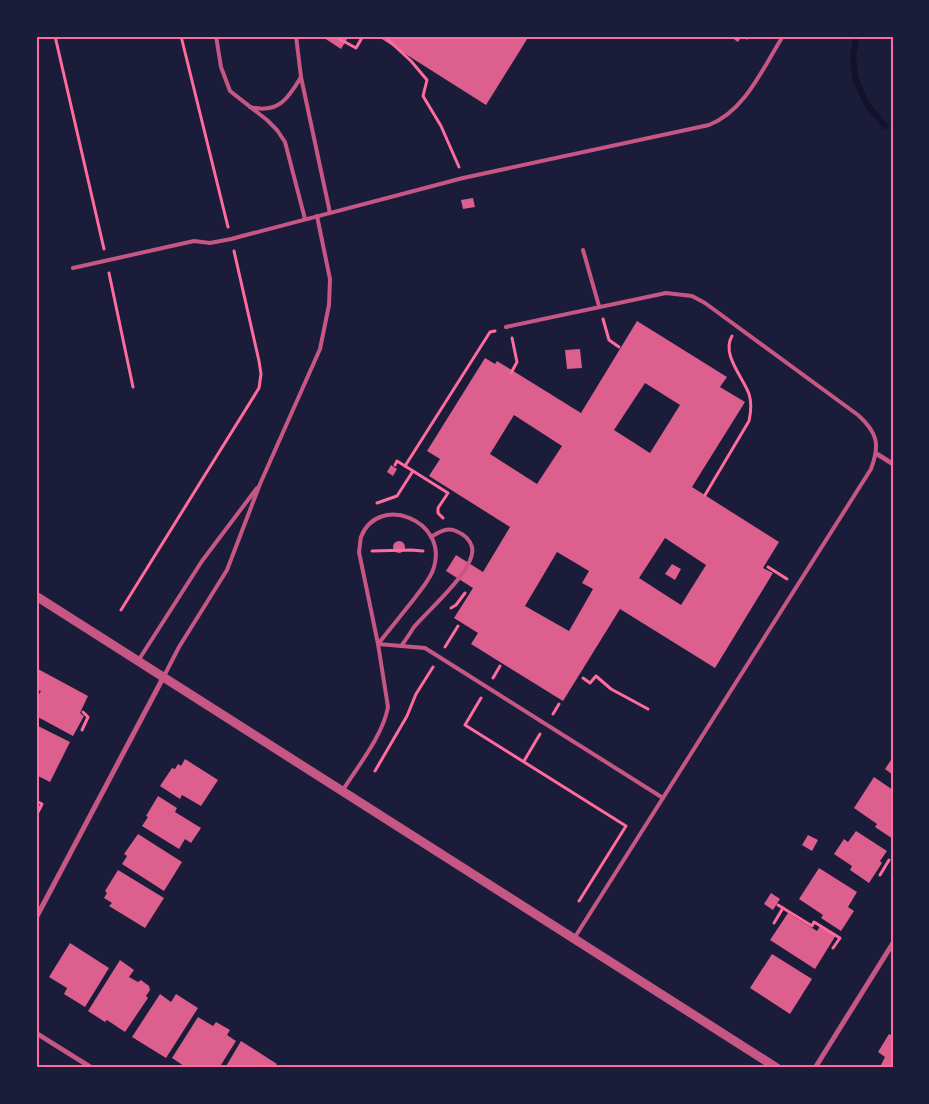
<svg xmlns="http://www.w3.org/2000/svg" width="929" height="1104" viewBox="0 0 929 1104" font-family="Roboto,sans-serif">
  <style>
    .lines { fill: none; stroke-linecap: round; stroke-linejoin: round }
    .stream { stroke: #12122b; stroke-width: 6 }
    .building { fill: #dd5f8e; fill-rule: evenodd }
    .path { stroke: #ff6b9d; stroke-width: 3 }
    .service { stroke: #c65784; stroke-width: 4 }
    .minor { stroke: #c65784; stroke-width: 5 }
    .tertiary { stroke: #c65784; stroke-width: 9 }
    .neatline { fill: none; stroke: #ff6b9d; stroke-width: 2 }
  </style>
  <rect width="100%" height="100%" fill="#1b1b3a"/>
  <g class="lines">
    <path class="stream" d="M857,36L853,56L855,77L866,103L885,126"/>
  </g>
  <g class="building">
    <path d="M321,36H349L341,49Z"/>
    <path d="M377,36H529L486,105Z"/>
    <path d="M729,36H742L738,42Z"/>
    <path d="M473,198L475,207L463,209L461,200Z"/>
    <path d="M637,321L727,377L720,387L745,402L692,487L779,542L763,568L773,573L715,668L620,609L563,701L471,644L478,633L454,618L473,588L446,571L456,555L483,572L510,527L429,476L440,459L427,451L485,358L495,364L497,361L581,413ZM645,383L680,405L650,453L614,430ZM514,415L562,446L537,484L490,454ZM665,538L706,565L681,605L639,578ZM557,552L589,571L582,583L593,589L569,631L525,606Z"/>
    <path d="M580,349L582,368L567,369L565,350Z"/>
    <path d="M391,465L397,469L393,476L387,472Z"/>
    <circle cx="399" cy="547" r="6"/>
    <path d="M672,564L681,569L675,580L665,574Z"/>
    <path d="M38,669L88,696L80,713L84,716L73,736L36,716V699L41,691L36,689V672Z"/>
    <path d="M36,725L70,742L50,782L36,775Z"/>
    <path d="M893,757V775L885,769Z"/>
    <path d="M185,759L218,780L201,806L182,795L180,799L160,786L172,768L175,769L178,764L181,766Z"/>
    <path d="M874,777L893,790V839L875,827L877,824L854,808Z"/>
    <path d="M158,796L177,808L175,812L201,828L191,843L185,839L179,849L142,826L148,817L146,816Z"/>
    <path d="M856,831L887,851L880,861L882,863L869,883L850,870L852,866L834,854L844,839L848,842Z"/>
    <path d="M138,834L182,862L164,891L122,864L127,856L124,854Z"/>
    <path d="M808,835L818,840L812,851L802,845Z"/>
    <path d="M819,868L857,892L848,907L854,911L841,931L821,918L823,915L799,899Z"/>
    <path d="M118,870L164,898L145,928L109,906L112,903L104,898L107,893L105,891Z"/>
    <path d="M771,893L780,899L773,910L764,904Z"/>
    <path d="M788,913L817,931L821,925L836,935L815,969L770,940Z"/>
    <path d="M70,943L109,968L85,1007L64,994L67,988L49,977Z"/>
    <path d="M772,954L812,979L790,1014L750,988Z"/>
    <path d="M120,960L134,970L129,977L138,982L141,980L149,986L150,990L146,996L148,998L125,1032L107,1020L105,1022L88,1011Z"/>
    <path d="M160,994L171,1002L176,994L198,1008L166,1058L132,1037Z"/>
    <path d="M198,1017L213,1026L216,1022L230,1030L227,1035L236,1041L219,1068H187L172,1058Z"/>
    <path d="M889,1034L893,1036V1068H882L880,1067L885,1057L878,1052Z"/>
    <path d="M241,1041L277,1064L274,1068H225Z"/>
  </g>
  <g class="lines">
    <g class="path">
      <path d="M55,36L104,249"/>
      <path d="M181,36L228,227"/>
      <path d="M334,36L356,48L363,36"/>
      <path d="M384,36L411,61L427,80L423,96L441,126L459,167"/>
      <path d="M747,38L748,36"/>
      <path d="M109,273L133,387"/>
      <path d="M603,319L609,340L619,347"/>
      <path d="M511,373L517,362L512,338"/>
      <path d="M395,465L397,461L405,466"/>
      <path d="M413,471L448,493L438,508V513L443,518"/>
      <path d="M705,495L749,421C751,412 752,403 749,394C743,377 721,354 732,336"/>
      <path d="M377,503L397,496L413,471L405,466L490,332L495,331"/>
      <path d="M372,551L411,550L423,551"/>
      <path d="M768,567L787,579"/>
      <path d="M451,608L456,605L465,593"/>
      <path d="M121,610L259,388L261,374L259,361L234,251"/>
      <path d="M445,647L458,626"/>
      <path d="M493,678L500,666"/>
      <path d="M583,678L590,683L596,676L611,689L648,709"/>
      <path d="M481,698L465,725L626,826L579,901"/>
      <path d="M553,714L559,704"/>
      <path d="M82,730L88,717L83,712"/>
      <path d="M524,761L540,734"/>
      <path d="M375,771L407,716L416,694L433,667"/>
      <path d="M36,801L42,804L36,816"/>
      <path d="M880,875L889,860"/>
      <path d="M778,905L812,926L814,922L840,938L833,948"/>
      <path d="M774,923L783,908"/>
    </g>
    <g class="service">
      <path d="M216,36L221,67L230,91L267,120L277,130L285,142L305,219"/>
      <path d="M296,36L301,77L330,213"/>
      <path d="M250,107C278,114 288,99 301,77"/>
      <path d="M583,250L599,306"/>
      <path d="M73,268L194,241L210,243L231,239L463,178L709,125C745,111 763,68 783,36"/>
      <path d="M506,327L666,293L692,296L705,303L858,415C878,433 880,445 871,469L575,937"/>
      <path d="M401,646C406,640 410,633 414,627C427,611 477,569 472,547C470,539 463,534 456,531C447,527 439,532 431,537"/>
      <path d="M138,661L202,561L257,488"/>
      <path d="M163,678L179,647L227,570L260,484L320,349L329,305L330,279L317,216"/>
      <path d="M343,790C358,766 383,735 388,707L378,644C390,629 402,614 414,599C421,589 431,579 434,567C448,520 378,493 361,537C360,541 360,547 359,552L378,644L425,648L663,798"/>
    </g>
    <g class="minor">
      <path d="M877,454L893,464"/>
      <path d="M36,918L163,678"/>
      <path d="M36,1033L92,1068"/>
      <path d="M815,1068L893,943"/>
    </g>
    <path class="tertiary" d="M36,596L777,1068"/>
  </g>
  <rect width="929" height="1104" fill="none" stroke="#1b1b3a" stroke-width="75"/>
  <rect x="38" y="38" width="854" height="1028" class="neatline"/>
</svg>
